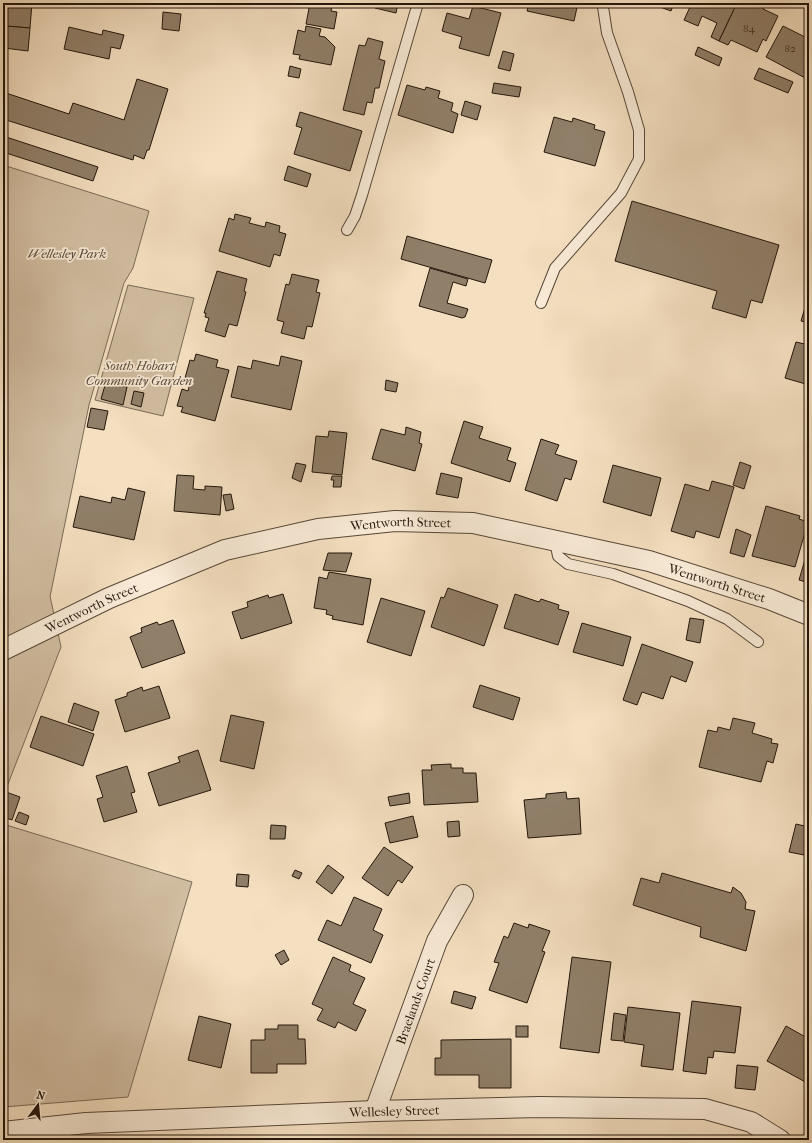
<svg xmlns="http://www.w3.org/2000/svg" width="812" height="1143" viewBox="0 0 812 1143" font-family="'IM FELL French Canon',serif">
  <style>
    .green { fill: #d1bda1; stroke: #7a6a56 }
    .building { fill: #907f69; stroke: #24160b }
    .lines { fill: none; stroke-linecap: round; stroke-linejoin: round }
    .service-casing { stroke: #584838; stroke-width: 12 }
    .minor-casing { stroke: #584838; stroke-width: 22 }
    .service { stroke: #f8ead6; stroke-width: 10 }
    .minor { stroke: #f8ead6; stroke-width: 20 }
    .labels { text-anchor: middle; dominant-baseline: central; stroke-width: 3.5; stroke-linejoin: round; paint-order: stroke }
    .number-label { font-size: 11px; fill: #3f3022 }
    .park-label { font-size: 13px; font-style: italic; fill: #584838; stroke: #f8ead6 }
    .street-label { font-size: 13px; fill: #24160b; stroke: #f8ead6 }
  </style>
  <rect width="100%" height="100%" fill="#f4dfc0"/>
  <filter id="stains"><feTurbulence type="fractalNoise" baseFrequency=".005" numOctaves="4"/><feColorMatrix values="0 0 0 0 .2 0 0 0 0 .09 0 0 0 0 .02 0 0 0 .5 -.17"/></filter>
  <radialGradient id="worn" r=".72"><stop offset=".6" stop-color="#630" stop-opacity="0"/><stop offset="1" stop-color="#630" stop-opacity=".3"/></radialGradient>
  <g class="green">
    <path d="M3,165L149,211L133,268L124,283L89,405L51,592L50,596L61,647L3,797Z"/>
    <path d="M128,285L194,298L163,416L95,400Z"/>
    <path d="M3,824L192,882L128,1097L3,1107Z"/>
  </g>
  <g class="building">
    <path d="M8,3H32L30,28L6,26Z"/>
    <path d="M310,3H333L331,11L337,12L334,29L306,24Z"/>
    <path d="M376,3H398L396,13L375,8Z"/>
    <path d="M529,3H578L574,21L527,11Z"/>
    <path d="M640,3H674L671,11L652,4L650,7Z"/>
    <path d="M688,3H737L719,41L711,37L717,23L702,16L698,26L684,20L690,7L687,6Z"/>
    <path d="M737,3H766L763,9L778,16L766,41L763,39L757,52L731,40L728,45L719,41Z"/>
    <path d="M473,6L501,13L489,56L459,48L462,37L442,31L447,13L469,19Z"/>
    <path d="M163,12L181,14L179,31L162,29Z"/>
    <path d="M6,26L30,28L28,51L4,48Z"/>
    <path d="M306,26L321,29L319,36L325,37L335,47L331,65L299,59L300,55L293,54L298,30L305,32Z"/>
    <path d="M783,26L809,39V80L766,57Z"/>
    <path d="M69,27L102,35L103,30L124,35L120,49L111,47L109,59L64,49Z"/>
    <path d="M368,38L383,42L379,59L385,61L379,88H375L372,103L367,102L364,115L343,110L359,45L365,46Z"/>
    <path d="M698,47L722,58L719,66L695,55Z"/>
    <path d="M503,51L514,54L510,71L498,68Z"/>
    <path d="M290,66L301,69L299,78L288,76Z"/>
    <path d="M759,68L793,82L788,93L754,79Z"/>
    <path d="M137,79L168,89L149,150H147L144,159L134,155L133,160L3,119V92L69,114L73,103L124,120Z"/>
    <path d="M494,83L521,87L519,97L492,93Z"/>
    <path d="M407,85L425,90L426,87L440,91L438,98L453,103L451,111L458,114L453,133L398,115Z"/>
    <path d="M465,101L481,106L477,120L461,115Z"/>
    <path d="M300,112L362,131L350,171L294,154L302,128L296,126Z"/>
    <path d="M554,117L572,122L573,118L595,125L594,129L605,132L595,166L544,152Z"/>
    <path d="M3,136L98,167L93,181L3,152Z"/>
    <path d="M288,166L311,174L307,187L284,180Z"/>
    <path d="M632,201L779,245L762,303L751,300L746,318L712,308L717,291L615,261Z"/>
    <path d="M235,214L251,218L249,223L265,227L266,222L280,226L279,232L286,234L280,256L274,254L270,267L219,251L229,218L234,220Z"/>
    <path d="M407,236L492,260L485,283L401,259Z"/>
    <path d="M430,268L468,279L466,286L453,282L447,303L468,309L465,317L462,318L419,306Z"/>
    <path d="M217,271L247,279L244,291L246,292L237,326L229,324L225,337L205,331L209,318L205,317L206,313H204Z"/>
    <path d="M292,274L319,280L316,292L320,293L312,327L307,326L304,339L281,333L284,322L277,320L286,284L289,285Z"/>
    <path d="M809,294V323L801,321Z"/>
    <path d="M796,342L809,345V385L785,378Z"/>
    <path d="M196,354L218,360L216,367L229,370L215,421L181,412L183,407L177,406L182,389L188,391L191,379L185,378L190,360L194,361Z"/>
    <path d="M281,356L302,361L291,410L231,397L238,366L251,369L253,360L279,366Z"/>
    <path d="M386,380L398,383L396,392L385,390Z"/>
    <path d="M106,382L127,387L123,405L101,399Z"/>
    <path d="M134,391L144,393L141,407L131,404Z"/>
    <path d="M91,408L108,411L104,430L87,427Z"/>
    <path d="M464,421L483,427L479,438L511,448L507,460L516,463L510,482L451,463Z"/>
    <path d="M406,427L421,432L419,443L422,444L415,471L372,459L381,429L405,435Z"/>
    <path d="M329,431L347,433L342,475L312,472L316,436L328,437Z"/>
    <path d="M541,439L559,445L555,454L577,461L571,480L565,478L557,501L525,490Z"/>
    <path d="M740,462L751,466L744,489L733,485Z"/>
    <path d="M296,463L306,465L301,482L292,478Z"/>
    <path d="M613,465L661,478L651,516L603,502Z"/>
    <path d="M441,473L462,478L458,498L436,494Z"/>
    <path d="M177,475L194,476L193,489L205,490V486L222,487L220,515L174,511Z"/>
    <path d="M332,476H342L341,487H333L334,480H331Z"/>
    <path d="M712,481L734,487L719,538L696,531L694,538L671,531L685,484L709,491Z"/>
    <path d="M128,488L145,492L134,540L73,527L80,496L111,503L112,497L125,500Z"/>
    <path d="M231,494L234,509L226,511L223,495Z"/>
    <path d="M766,506L800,516L799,519L808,522L795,567L752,556Z"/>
    <path d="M736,529L751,535L744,557L730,553Z"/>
    <path d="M328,553H352L346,572L323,570Z"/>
    <path d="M806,556L809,557V583L799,580Z"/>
    <path d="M329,572L371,579L363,625L332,619L333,616L326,614L327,610L314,608L319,577L327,579Z"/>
    <path d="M448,588L498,605L484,646L431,627L441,597L444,598Z"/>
    <path d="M283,594L292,623L241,639L232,612L248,607L247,602L268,595L269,598Z"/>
    <path d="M515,594L539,602L541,599L559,605L558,609L569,612L558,645L504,628Z"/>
    <path d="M381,598L425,611L411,656L367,642Z"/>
    <path d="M690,618L704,620L700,643L686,640Z"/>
    <path d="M173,620L185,653L142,668L130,637L142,632L141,628L157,622L159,625Z"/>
    <path d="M582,623L631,637L623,666L573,652Z"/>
    <path d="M642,644L693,662L686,682L671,676L663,699L642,692L637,705L623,700Z"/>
    <path d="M480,685L520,698L513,720L473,707Z"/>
    <path d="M159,686L170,718L125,732L115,700L127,696V693L142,687L143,691Z"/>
    <path d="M74,703L99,712L93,731L68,722Z"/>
    <path d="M231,715L264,722L254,769L220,761Z"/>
    <path d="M41,716L94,734L83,766L30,747Z"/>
    <path d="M733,718L755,723L752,733L772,739L771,743L778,744L773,763L767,761L761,782L699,767L708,730L717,732L718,727L730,730Z"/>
    <path d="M198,750L211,790L159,806L148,773L180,762L178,757Z"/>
    <path d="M451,764V768H463V773H476L478,802L424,805L422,770H432L431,765Z"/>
    <path d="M127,766L135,792L131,793L137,812L104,822L97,799L103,797L96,776Z"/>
    <path d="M6,792L20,797L12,820L3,817V801Z"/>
    <path d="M566,792L567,799L579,798L581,834L528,838L524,800L546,798V794Z"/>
    <path d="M409,793L410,803L390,806L388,797Z"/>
    <path d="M19,812L29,816L26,825L15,821Z"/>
    <path d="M413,816L418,837L390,843L385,823Z"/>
    <path d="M459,821L460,836L448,837L447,822Z"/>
    <path d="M796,824L809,827V856L789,852Z"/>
    <path d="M271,825L286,826L285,839H270Z"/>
    <path d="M384,847L413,867L402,883L398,880L388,896L362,878Z"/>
    <path d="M328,865L344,877L332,894L316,882Z"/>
    <path d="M295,870L302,873L299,879L292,876Z"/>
    <path d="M662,873L731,893L733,887L741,893L746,902L745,909L755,911L746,951L700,937L701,927L633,905L641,878L659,883Z"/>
    <path d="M237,874L249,875L248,887L236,886Z"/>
    <path d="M354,897L382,909L373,930L383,935L371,963L318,940L327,920L341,926Z"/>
    <path d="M514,923L528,928L529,924L550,931L542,951L545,952L527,1003L489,990L499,963L494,962L504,936L508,938Z"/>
    <path d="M284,950L289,960L281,965L275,955Z"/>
    <path d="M333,957L351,965L349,971L365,978L353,1004L366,1010L356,1031L338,1022L335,1028L317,1020L323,1009L312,1004Z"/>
    <path d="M572,957L611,962L599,1053L560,1048Z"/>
    <path d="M454,991L476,997L472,1009L451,1003Z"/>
    <path d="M692,1001L741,1007L735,1053L714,1051L713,1058L708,1057L706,1074L683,1071Z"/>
    <path d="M628,1007L680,1013L673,1070L641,1066L644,1045L624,1042Z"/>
    <path d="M614,1013L626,1015L623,1041L611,1040Z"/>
    <path d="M199,1016L231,1024L221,1068L188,1060Z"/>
    <path d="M278,1025H298V1039H305L306,1064H277V1073H251V1040H265V1029H278Z"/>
    <rect x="516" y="1026" width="12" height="11"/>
    <path d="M786,1026L809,1039V1084L767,1061Z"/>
    <path d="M511,1039V1088H479V1075H435V1058H441V1040Z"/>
    <path d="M737,1065L758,1067L755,1090L735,1088Z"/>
  </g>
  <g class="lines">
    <defs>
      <g id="service">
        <path d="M347,230L355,216L362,195L418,3"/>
        <path d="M541,303L555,268L621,193L639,159V130L628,92L607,33L603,7V3"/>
        <path d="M555,541L558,556L568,564L613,574L688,601L727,619L758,642"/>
      </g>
      <g id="minor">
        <path id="s1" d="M3,650L109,598L225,550L318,529L395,521L473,523L649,561L769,599L809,615"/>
        <path id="s2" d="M375,1111L437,941L463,895"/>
        <path id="s3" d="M3,1132L86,1123L375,1111L539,1107L705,1109L751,1122L780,1140"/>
      </g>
    </defs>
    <use href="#service" class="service-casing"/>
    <use href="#minor" class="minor-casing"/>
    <use href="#service" class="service"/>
    <use href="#minor" class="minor"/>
  </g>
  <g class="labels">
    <g class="number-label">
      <text x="749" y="28">84</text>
      <text x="790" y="48">82</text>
    </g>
    <g class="park-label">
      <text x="67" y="253">Wellesley Park</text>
      <text x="139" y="365">South Hobart<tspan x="139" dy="15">Community Garden</tspan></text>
    </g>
    <g class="street-label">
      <text stroke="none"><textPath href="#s1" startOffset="422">Wentworth Street</textPath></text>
      <text stroke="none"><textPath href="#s1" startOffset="746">Wentworth Street</textPath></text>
      <text stroke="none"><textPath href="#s1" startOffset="98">Wentworth Street</textPath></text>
      <text stroke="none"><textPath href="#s2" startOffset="117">Braelands Court</textPath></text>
      <text stroke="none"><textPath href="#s3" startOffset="392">Wellesley Street</textPath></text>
    </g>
  </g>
  <rect width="812" height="1143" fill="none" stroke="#f4dfc0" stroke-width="16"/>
  <rect x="4" y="4" width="804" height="1135" fill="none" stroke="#24160b" stroke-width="2"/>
  <rect x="8" y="8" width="796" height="1127" fill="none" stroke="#24160b"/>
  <g transform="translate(38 1105) rotate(16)" stroke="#f8ead6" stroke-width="3" paint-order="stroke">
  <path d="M0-3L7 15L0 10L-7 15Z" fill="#24160b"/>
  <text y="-6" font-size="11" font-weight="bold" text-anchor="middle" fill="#24160b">N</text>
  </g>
  <rect width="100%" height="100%" filter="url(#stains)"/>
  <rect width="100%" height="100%" fill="url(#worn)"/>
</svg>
